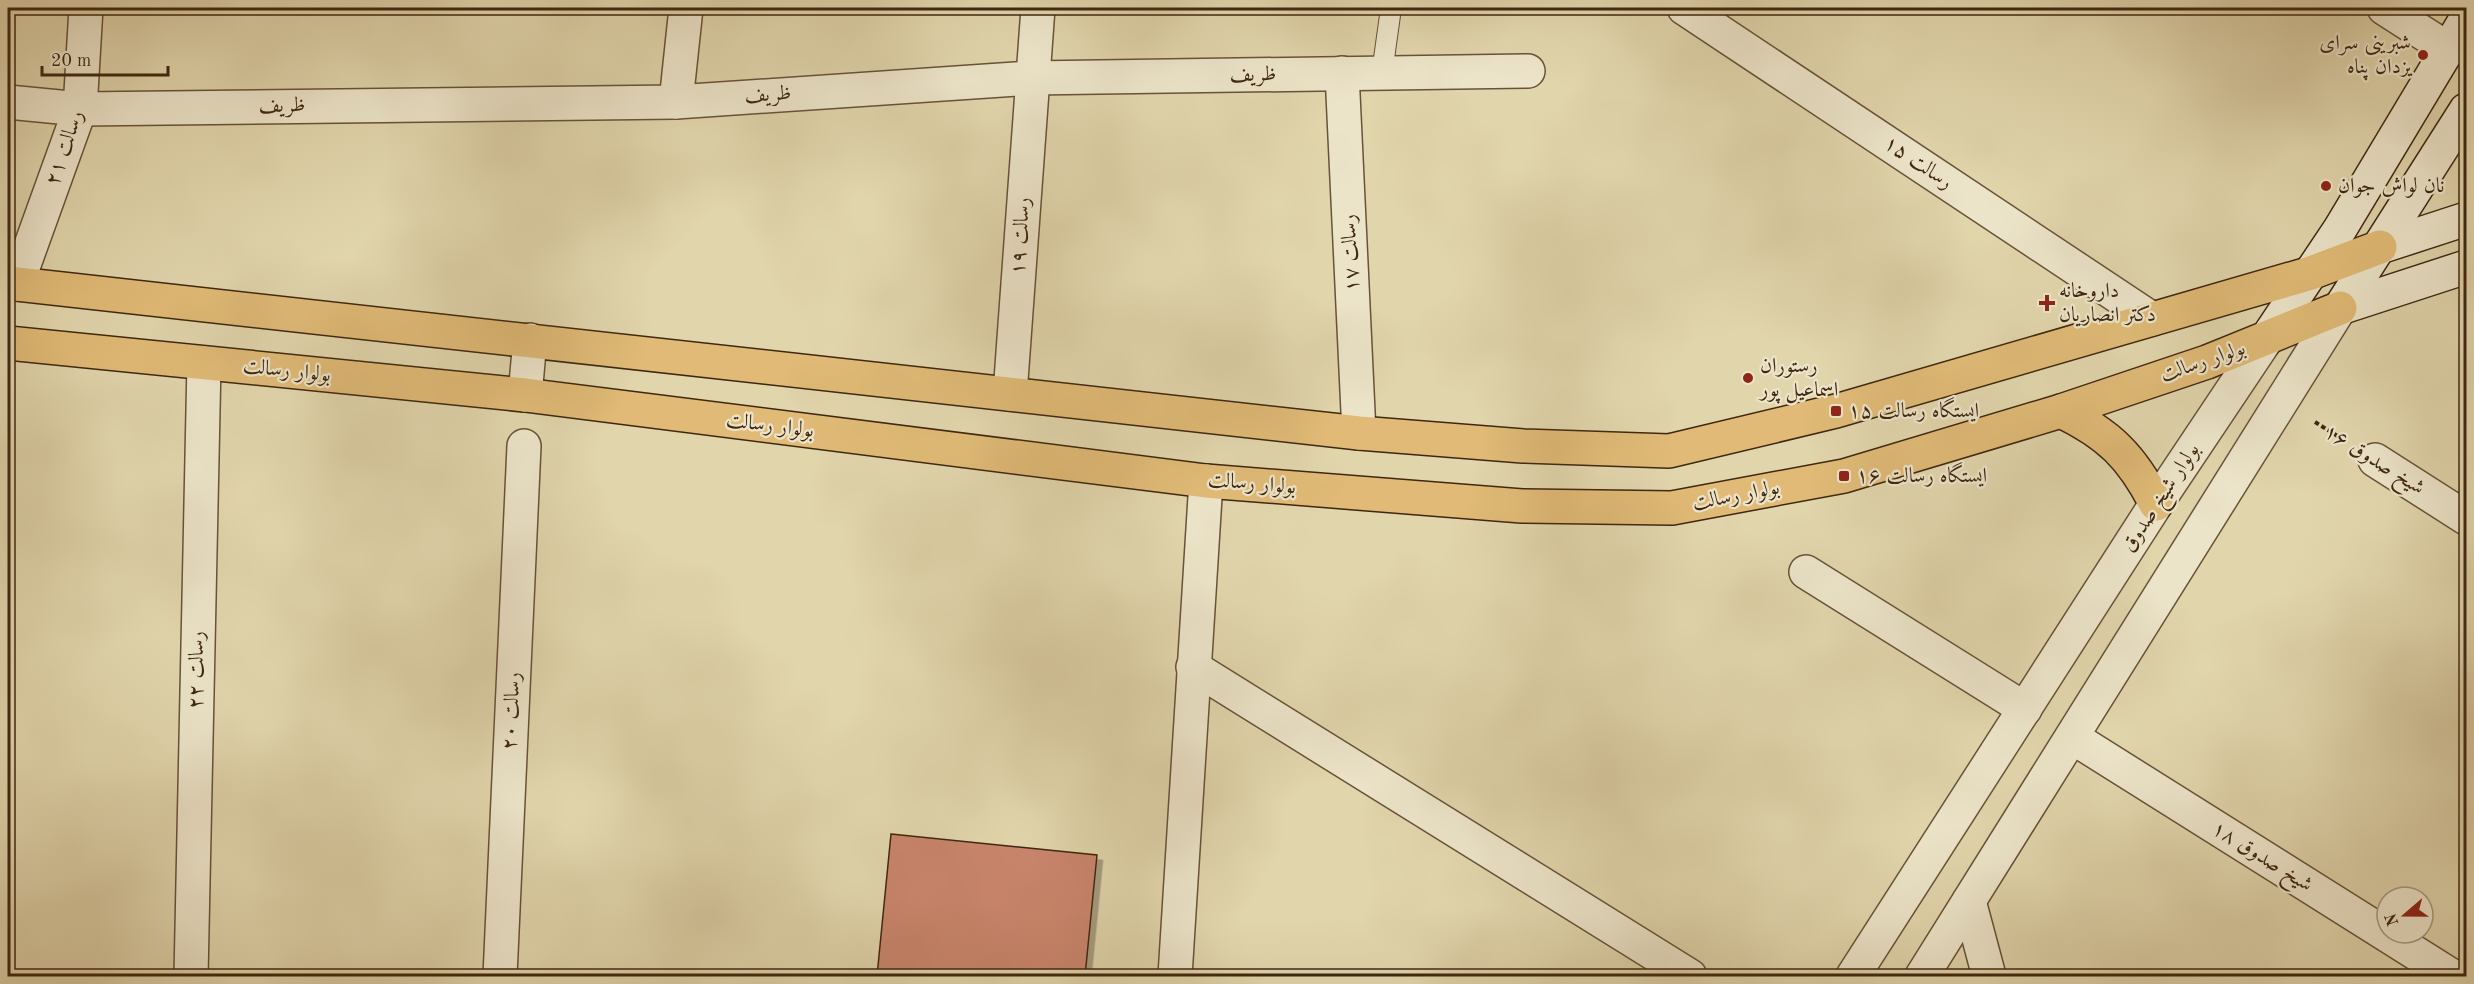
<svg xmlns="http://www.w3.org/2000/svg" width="2474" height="984" viewBox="0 0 2474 984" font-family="'Old Standard TT',Amiri,serif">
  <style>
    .building { fill: #c9856c; stroke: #3f2711; stroke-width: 1.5; filter: url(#shadow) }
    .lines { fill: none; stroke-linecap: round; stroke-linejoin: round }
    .service-casing { stroke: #685238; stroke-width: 22 }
    .minor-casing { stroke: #685238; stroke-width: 36 }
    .tertiary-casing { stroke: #685238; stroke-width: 36 }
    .secondary-casing { stroke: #3f2711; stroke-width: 36 }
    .primary-casing { stroke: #3f2711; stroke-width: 36 }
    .path { stroke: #3f2711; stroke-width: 4; stroke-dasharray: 4.5 3; stroke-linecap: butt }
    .service { stroke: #ece4c9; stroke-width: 20 }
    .minor { stroke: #ece4c9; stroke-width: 33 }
    .tertiary { stroke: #ece4c9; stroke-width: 33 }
    .secondary { stroke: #ece4c9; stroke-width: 33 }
    .primary { stroke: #e0ba76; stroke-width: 33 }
    .poi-dot { fill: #8f2418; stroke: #ece4c9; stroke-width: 2 }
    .labels { text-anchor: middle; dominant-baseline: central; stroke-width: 4.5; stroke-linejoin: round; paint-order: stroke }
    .poi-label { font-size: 21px; fill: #3f2711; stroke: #ece4c9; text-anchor: start }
    .street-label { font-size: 21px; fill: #3f2711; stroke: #ece4c9 }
  </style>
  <defs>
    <filter id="shadow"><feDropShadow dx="5.5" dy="5.5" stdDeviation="0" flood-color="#0004"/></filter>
  </defs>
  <rect width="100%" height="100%" fill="#e1d5ac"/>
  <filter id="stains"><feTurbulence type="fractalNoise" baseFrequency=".00333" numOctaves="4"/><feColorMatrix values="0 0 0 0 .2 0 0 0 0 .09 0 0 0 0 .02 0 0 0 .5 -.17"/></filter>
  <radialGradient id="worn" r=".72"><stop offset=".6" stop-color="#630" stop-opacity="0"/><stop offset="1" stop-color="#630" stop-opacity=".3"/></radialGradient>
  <path class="building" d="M891,834L1097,855L1085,976H877Z"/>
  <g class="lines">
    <defs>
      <path id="service" d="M1382,73L1391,8"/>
      <g id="minor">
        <path d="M1684,8L2152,319"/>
        <path d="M2384,8L2448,49"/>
        <path d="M1342,73L1359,433"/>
        <path d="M8,102L80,109L676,102L1031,78L1528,71"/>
        <path d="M676,102L686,8"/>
        <path d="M17,284L80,109L86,8"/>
        <path d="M1010,394L1038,8"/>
        <path d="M525,395L530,340"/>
        <path d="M2375,460L2466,518"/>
        <path d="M1806,572L2025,709"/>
        <path d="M1193,667L1690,976"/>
        <path d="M2072,737L2452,976"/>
        <path d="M191,976L204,363"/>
        <path d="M500,976L524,446"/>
        <path d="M1175,976L1206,481"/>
      </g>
      <g id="tertiary">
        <path d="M1969,901L1989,976"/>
        <path d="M1853,976L2156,504L2265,341"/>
        <path d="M1922,976L2340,308"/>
      </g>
      <g id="secondary">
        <path d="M2380,247L2466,219"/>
        <path d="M2340,308L2466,110"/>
        <path d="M2340,308L2466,267"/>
        <path d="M2265,341L2340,229L2466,19"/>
      </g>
      <g id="primary">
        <path d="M8,283L1359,433L1523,446L1669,451L1836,411L2308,274L2380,247"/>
        <path d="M8,343L525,395L1206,481L1522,506L1672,508L1844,476L2061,411L2207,362L2340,308"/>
        <path d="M2061,411C2109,434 2132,457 2156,504"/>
      </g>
    </defs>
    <use href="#service" class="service-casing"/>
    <use href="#minor" class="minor-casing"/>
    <use href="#tertiary" class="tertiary-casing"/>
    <use href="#secondary" class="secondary-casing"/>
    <use href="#primary" class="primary-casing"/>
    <path class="path" d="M2315,422L2344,440"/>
    <use href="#service" class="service"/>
    <use href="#minor" class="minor"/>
    <use href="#tertiary" class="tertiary"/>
    <use href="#secondary" class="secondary"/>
    <use href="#primary" class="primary"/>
  </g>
  <g class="poi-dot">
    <circle cx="2423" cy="55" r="6"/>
    <circle cx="2326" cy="186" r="6"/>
    <path d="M2044 294h6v6h6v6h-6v6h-6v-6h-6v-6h6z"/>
    <circle cx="1748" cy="378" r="6"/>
    <rect x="1830" y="405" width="12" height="12" rx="3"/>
    <rect x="1838" y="470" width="12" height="12" rx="3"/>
  </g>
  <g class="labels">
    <g class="poi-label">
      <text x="2411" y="43" text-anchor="end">شبرینی سرای<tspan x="2411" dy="24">یزدان پناه</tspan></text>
      <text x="2338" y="186">نان لواش جوان</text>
      <text x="2059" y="291">داروخانه<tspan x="2059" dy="24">دکتر انصاریان</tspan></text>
      <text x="1760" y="366">رستوران<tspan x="1760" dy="24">اسماعیل پور</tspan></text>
      <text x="1848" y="411">ایستگاه رسالت ۱۵</text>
      <text x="1856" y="476">ایستگاه رسالت ۱۶</text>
    </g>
    <g class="street-label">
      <text transform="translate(1253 75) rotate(-1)">ظریف</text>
      <text transform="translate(768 95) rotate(-4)">ظریف</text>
      <text transform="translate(282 106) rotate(-1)">ظریف</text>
      <text transform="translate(65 148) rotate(-71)">رسالت ۲۱</text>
      <text transform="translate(1918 163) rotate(34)">رسالت ۱۵</text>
      <text transform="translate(1021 236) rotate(-86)">رسالت ۱۹</text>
      <text transform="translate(1351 253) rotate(-93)">رسالت ۱۷</text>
      <text transform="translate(2203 362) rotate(-19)">بولوار رسالت</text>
      <text transform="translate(287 371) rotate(6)">بولوار رسالت</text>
      <text transform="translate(770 426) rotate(7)">بولوار رسالت</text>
      <text transform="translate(2374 460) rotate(32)">شیخ صدوق ۱۶</text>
      <text transform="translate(1252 484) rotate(5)">بولوار رسالت</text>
      <text transform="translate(1736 496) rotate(-11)">بولوار رسالت</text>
      <text transform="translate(2161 498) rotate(-57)">بولوار شیخ صدوق</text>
      <text transform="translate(197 670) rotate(-89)">رسالت ۲۲</text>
      <text transform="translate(512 711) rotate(-87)">رسالت ۲۰</text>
      <text transform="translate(2262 857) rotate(32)">شیخ صدوق ۱۸</text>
    </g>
  </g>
  <rect width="2474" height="984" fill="none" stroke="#e1d5ac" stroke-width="30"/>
  <rect x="9" y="9" width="2456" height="966" fill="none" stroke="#3f2711" stroke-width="3"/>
  <rect x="15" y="15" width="2444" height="954" fill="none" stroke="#3f2711" stroke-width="1.5"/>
  <g transform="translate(2405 915) rotate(250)"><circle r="28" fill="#ece4c9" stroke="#a7987f" stroke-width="1.5"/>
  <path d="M0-4.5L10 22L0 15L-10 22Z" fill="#8f2418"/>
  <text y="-9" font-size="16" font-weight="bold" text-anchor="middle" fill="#3f2711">N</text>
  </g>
  <path d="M42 66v9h126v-9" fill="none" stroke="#3f2711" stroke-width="3"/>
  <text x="51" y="66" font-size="18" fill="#3f2711" stroke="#ece4c9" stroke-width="4.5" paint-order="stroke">20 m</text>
  <rect width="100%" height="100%" filter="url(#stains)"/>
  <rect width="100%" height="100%" fill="url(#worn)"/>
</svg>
